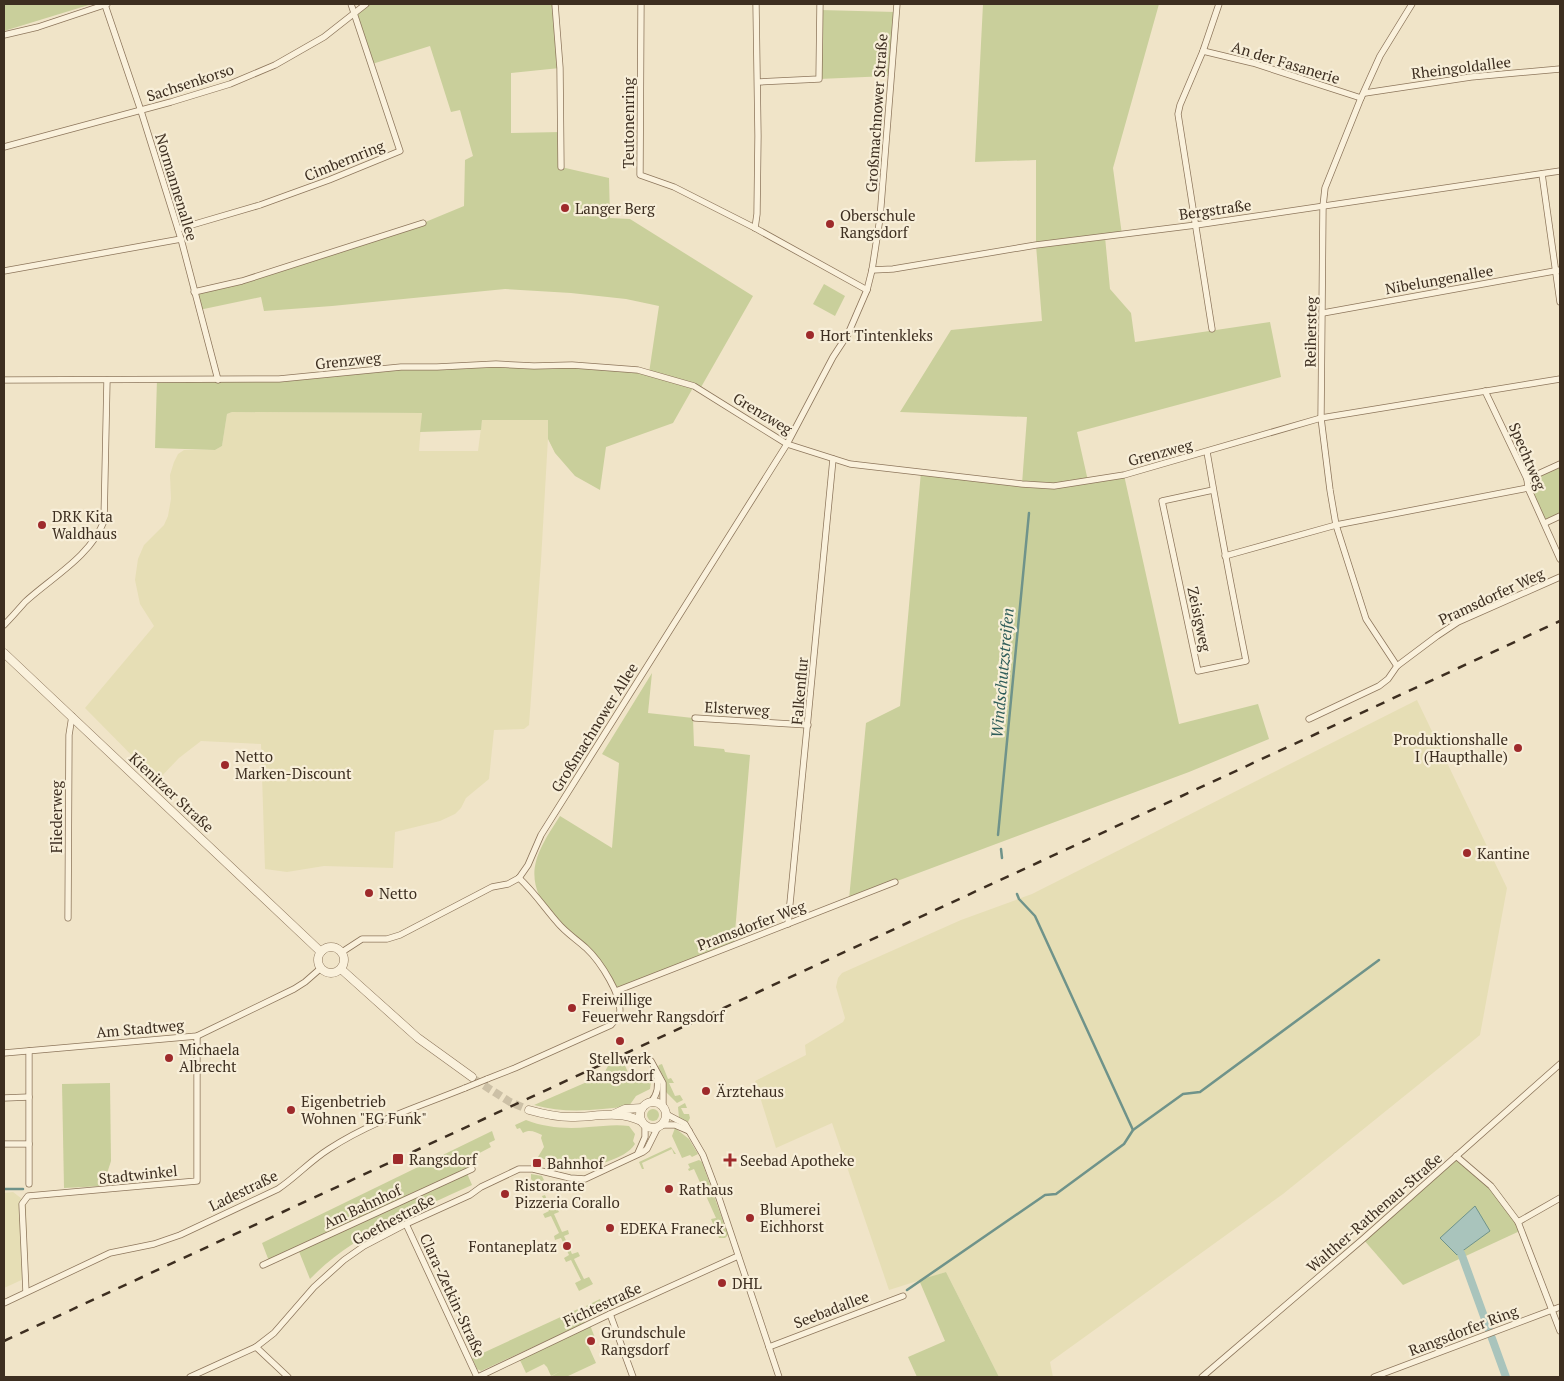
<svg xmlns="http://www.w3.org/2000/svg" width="1564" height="1381" viewBox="0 0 1564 1381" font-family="'PT Serif',serif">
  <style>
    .farmland { fill: #e6deb5 }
    .green { fill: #c9cf9b }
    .water { fill: #a9c4bc; stroke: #6f938a }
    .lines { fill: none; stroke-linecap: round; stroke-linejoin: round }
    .stream { stroke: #6f938a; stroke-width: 2.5 }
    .canal { stroke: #a9c4bc; stroke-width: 8 }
    .tertiary-tunnel { stroke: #ccc0a6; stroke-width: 8; stroke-dasharray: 8 4; stroke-linecap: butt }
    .minor-casing { stroke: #8d765c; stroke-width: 7 }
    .tertiary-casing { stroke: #8d765c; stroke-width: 9 }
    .minor { stroke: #faf1dc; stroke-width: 5.5 }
    .tertiary { stroke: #faf1dc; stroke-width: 8 }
    .rail { stroke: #3d2e20; stroke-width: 2.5; stroke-dasharray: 9 9; stroke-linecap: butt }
    .minor-bridge-casing { stroke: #8d765c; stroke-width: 7; stroke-linecap: butt }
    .minor-bridge { stroke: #faf1dc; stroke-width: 5.5 }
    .poi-dot { fill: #9e2a2b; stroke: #f7eed8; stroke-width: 2 }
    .labels { text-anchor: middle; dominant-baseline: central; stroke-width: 4.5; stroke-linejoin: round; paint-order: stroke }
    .street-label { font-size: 15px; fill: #3d2e20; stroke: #f7eed8 }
    .poi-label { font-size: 15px; fill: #3d2e20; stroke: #f7eed8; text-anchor: start }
    .water-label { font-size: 16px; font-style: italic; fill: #2f5d5a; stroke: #f7eed8 }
  </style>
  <rect width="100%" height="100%" fill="#f0e4c8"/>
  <g class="farmland">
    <path d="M232,412L422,413L419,451H478L482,420H549L541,561L529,725L524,729L494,730L489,779L466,798L461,808L455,814L440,821L395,832L393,868L324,866L287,872L265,869L261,744L201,741L179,758L157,781L85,708L154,626L140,604L135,580L138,559L144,545L164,525L168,516L171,499L170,475L174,462L178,454L184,450H215L222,446L227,414Z"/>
    <path d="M1417,700L1507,888L1480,1035L1283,1194L1050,1362L1053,1377H999L946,1272L889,1290L832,1123L776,1148L755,1081L806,1055L805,1045L843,1022L845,1018L836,987L838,978L842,973L961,920L1032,894Z"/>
    <path d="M13,1192L26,1202L28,1277L4,1288V1193Z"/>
  </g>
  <g class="green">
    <path d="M4,4H92L4,31Z"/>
    <path d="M366,4H555L560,68L511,73V133L561,132V167L609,178L610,218L630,219L753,296L700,389L694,386L673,423L606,447L600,490L575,476L555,453L548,439V420H482L481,430L420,432L422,413L232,412L227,414L222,446L215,450L155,448L157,379H279L401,367L572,365L649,373L659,306L626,299L571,293L505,289L332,306L264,311L261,297L199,310L194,292L242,281L423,223L464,206L465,160L473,156L460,110L451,112L430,46L372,64L354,13Z"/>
    <path d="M983,4H1159L1113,168L1122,235L1105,237L1110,289L1131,313L1135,342L1270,322L1281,377L1077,432L1088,481L1124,475L1179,724L1258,704L1269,739L1189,772L849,899L866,723L900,706L921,472L1022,484L1027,417L900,412L951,330L1042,321L1036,245V160L975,162Z"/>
    <path d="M820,10L896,12L888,76L819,79Z"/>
    <path d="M824,284L845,296L835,316L813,304Z"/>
    <path d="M1560,464V516L1545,523L1527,479Z"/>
    <path d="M652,673L648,713L693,718L694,746L724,749L725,752L750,755L734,944L616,991C607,977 598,963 588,950C579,939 565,933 556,922C521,879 533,857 560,816L612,848L619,763L602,754Z"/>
    <path d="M622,1059L632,1081L649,1076L651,1082L650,1089L636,1096L629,1106C597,1110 566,1114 534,1105L603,1075L608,1066Z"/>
    <path d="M662,1064L668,1079L671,1078L674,1083H669L675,1096L680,1095L683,1100L677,1103L666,1092V1081L658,1067L659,1065Z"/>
    <path d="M110,1083L111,1161L103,1186L64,1188L62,1084Z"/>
    <path d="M685,1103L687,1108H681L684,1114H689L690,1118L688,1122L679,1118L678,1107Z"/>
    <circle cx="653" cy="1115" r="6"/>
    <path d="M526,1120C546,1128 568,1129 589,1127C603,1126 616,1124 629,1126L635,1134L633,1141L635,1144C629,1153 619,1157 609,1161C578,1174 569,1167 538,1157L544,1147L541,1138L542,1135C535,1132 530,1129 523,1133L520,1128L517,1129L515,1125Z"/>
    <path d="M675,1128L689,1139L698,1154L692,1157L690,1155L682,1158L672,1136Z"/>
    <path d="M492,1131L495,1140L489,1143L491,1147L468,1159L471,1167L466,1171L472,1185C416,1211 354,1233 310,1279L298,1249L269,1261L262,1243Z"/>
    <path d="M671,1147L676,1154H674L672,1149L642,1163L644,1169H642L639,1162Z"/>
    <path d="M1456,1156L1491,1186L1522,1230L1403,1285L1363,1239Z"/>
    <path d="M699,1160L702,1162L728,1235L725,1238H719L711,1219L716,1218L694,1169L689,1171L688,1169L690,1168L688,1164Z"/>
    <path d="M531,1174L542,1176L544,1180L538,1183H534L531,1179Z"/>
    <path d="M545,1195L552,1210L557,1208L559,1212L554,1214L562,1232L568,1230L569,1234L564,1236L572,1254L578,1252L580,1256L574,1259L584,1279L589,1277L593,1284L579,1291L575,1283L581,1280L571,1260L566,1262L564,1258L569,1255L561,1238L555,1240L554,1236L559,1233L551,1216L545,1218L543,1214L549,1211L542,1196Z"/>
    <path d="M946,1272L999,1377H917L908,1357L945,1341L919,1280Z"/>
    <path d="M600,1299L603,1306L601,1312L596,1315L590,1313L586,1306Z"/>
    <path d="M578,1309L585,1323L481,1371L477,1369L472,1358Z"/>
    <path d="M590,1325L595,1338L587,1343L596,1363L566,1377L564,1376L565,1377H550L561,1371L551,1376L547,1367L544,1364L526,1373L519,1358Z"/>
  </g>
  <path class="water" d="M1475,1206L1490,1231L1457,1255L1440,1238Z"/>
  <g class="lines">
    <g class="stream">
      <path d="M998,835L1029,513"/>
      <path d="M1001,849L1002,858"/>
      <path d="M1017,894L1019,899L1035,916L1133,1130"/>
      <path d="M4,1189H23"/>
      <path d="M907,1290L1045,1195L1056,1194L1124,1144L1133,1130L1183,1094L1200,1092L1379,960"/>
    </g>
    <path class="canal" d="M1461,1253L1506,1377"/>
    <path class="tertiary-tunnel" d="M474,1079L510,1102L529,1110"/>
    <defs>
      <g id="minor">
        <path d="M555,4L560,68L561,167"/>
        <path d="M641,4L640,175L674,187L755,228L867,290"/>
        <path d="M105,5L141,111L181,239L218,380"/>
        <path d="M4,35L38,27L107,4"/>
        <path d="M1203,51L1253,63L1361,98"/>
        <path d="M759,82L819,79L820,4"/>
        <path d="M1365,93L1471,77L1560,69"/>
        <path d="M4,147L171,102L230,84L275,65L324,37L366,4"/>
        <path d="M1542,174L1560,302"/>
        <path d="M755,228L757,214L758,136L756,4"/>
        <path d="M178,229L260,205L329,180L400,151L351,4"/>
        <path d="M872,270L893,269L1036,245L1196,225L1560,171"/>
        <path d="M4,271L181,239"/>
        <path d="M194,292L242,281L423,223"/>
        <path d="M1323,313L1560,270"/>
        <path d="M1212,329L1178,114L1180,105L1203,51L1219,4"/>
        <path d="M4,380L279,379L401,367H437L496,364L534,366L572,365L638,370L694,386L787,444L850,464L1022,484L1054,486L1124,475L1321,418L1560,379"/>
        <path d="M1485,391L1527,479L1528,488L1560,559"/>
        <path d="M1207,452C1219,522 1232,591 1246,661L1198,671L1162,501L1213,490"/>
        <path d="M1527,479L1560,464"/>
        <path d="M1545,523L1560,516"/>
        <path d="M1225,556L1336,525L1528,488"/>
        <path d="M4,625C11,618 18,610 25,602C51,578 91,556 104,521L107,380"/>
        <path d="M1397,666L1366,619L1336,525L1330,490L1321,418L1323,206L1325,188L1361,98L1380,56L1412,4"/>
        <path d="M695,718L808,725"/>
        <path d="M1309,719L1379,686L1388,679L1397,666L1437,636L1458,622L1560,577"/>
        <path d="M519,878L528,865L541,835L787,444L833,357L848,334L867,290L872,270L880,218L897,4"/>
        <path d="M68,918L69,735L72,716"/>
        <path d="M788,924L833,459"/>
        <path d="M342,952L362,939H387L400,935L492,887L508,884L519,878"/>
        <path d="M616,991L895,882"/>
        <path d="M29,1051V1184"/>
        <path d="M4,1053L197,1036L294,989L305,982L321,968"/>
        <path d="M651,1061L663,1083V1106"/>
        <path d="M487,1079L515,1068L611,1025C613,1022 617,1019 619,1016C625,998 599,960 586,948C576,939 565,932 557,922C544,907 534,892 519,878"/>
        <path d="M4,1098L29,1097"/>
        <path d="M651,1102C658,1094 659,1084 656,1074"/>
        <path d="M666,1114L685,1124L703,1155L717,1192L779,1377"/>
        <path d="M662,1125H675L689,1131"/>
        <path d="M4,1144H29"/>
        <path d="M638,1153L645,1137V1125"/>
        <path d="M1456,1156L1491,1186L1518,1222L1560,1331"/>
        <path d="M1518,1222L1560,1198"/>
        <path d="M406,1224L477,1377"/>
        <path d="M263,1265L472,1169"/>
        <path d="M26,1292L22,1204L28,1196L197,1181V1036"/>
        <path d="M4,1303L110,1253L154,1244L180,1235L278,1189C296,1177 310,1161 329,1149C372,1121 418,1107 465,1088"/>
        <path d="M610,1314L633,1377"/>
        <path d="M256,1347L288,1377"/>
        <path d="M769,1347L903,1296"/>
        <path d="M190,1377L256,1347L274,1333L314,1287L344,1260L364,1246L406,1224L470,1195L481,1187L519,1169H533L570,1178L585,1179L643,1152L647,1149L658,1127"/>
        <path d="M478,1377L610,1314L738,1256"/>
        <path d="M1202,1377L1363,1239L1560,1064"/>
        <path d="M1374,1377L1560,1307"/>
      </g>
      <g id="tertiary">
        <path d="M4,653L321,952"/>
        <circle cx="331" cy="960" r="13"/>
        <path d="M341,969L418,1038L472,1077"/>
        <circle cx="653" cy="1115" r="13"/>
        <path d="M529,1110C543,1114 557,1117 571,1117C595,1117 619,1110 641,1121"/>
        <path d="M614,1114L625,1109L642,1108"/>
      </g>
    </defs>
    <use href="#minor" class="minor-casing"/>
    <use href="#tertiary" class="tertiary-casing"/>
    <use href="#minor" class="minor"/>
    <use href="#tertiary" class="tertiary"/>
    <path class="rail" d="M4,1341L1560,621"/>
    <defs>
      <path id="minor-bridge" d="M465,1088L487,1079"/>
    </defs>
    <use href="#minor-bridge" class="minor-bridge-casing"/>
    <use href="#minor-bridge" class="minor-bridge"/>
  </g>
  <g class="poi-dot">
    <circle cx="565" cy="208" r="5"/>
    <circle cx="830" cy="224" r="5"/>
    <circle cx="810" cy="335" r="5"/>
    <circle cx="42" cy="525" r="5"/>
    <circle cx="1518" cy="748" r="5"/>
    <circle cx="225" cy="765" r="5"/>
    <circle cx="1467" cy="853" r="5"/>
    <circle cx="369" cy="893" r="5"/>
    <circle cx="572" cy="1008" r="5"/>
    <circle cx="620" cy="1041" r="5"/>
    <circle cx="169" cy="1058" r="5"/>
    <circle cx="706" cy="1091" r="5"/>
    <circle cx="291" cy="1110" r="5"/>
    <rect x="392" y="1153" width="12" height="12" rx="2.5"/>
    <path d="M727.5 1152.5h5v5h5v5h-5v5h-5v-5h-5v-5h5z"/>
    <rect x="532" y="1158" width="10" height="10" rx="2.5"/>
    <circle cx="669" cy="1189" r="5"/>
    <circle cx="505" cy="1194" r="5"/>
    <circle cx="750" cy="1218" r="5"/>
    <circle cx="610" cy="1228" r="5"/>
    <circle cx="567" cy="1246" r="5"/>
    <circle cx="722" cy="1283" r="5"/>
    <circle cx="591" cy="1341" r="5"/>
  </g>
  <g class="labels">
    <g class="street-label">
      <text transform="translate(1286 62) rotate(17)">An der Fasanerie</text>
      <text transform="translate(1461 67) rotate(-7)">Rheingoldallee</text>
      <text transform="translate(190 82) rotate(-18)">Sachsenkorso</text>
      <text transform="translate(876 113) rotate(-86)">Großmachnower Straße</text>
      <text transform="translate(628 123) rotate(-90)">Teutonenring</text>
      <text transform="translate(344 160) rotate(-22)">Cimbernring</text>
      <text transform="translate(177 187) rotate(73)">Normannenallee</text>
      <text transform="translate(1215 209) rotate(-8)">Bergstraße</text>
      <text transform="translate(1439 279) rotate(-10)">Nibelungenallee</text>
      <text transform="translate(1310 332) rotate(-89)">Reihersteg</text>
      <text transform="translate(348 360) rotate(-6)">Grenzweg</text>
      <text transform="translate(763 413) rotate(31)">Grenzweg</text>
      <text transform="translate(1160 452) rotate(-15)">Grenzweg</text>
      <text transform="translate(1528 456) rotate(67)">Spechtweg</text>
      <text transform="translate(1491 596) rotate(-25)">Pramsdorfer Weg</text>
      <text transform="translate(1200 619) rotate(78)">Zeisigweg</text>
      <text transform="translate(799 691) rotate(-85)">Falkenflur</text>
      <text transform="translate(737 708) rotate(3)">Elsterweg</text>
      <text transform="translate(594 727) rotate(-58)">Großmachnower Allee</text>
      <text transform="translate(172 792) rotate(43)">Kienitzer Straße</text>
      <text transform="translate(56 817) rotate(-90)">Fliederweg</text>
      <text transform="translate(751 925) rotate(-21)">Pramsdorfer Weg</text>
      <text transform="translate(140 1028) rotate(-5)">Am Stadtweg</text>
      <text transform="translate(138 1174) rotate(-6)">Stadtwinkel</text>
      <text transform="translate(243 1190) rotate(-26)">Ladestraße</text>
      <text transform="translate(362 1206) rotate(-25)">Am Bahnhof</text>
      <text transform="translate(1374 1212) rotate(-41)">Walther-Rathenau-Straße</text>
      <text transform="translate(393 1219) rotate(-28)">Goethestraße</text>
      <text transform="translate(453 1295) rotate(65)">Clara-Zetkin-Straße</text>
      <text transform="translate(602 1304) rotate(-25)">Fichtestraße</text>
      <text transform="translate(831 1309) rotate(-21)">Seebadallee</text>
      <text transform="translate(1463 1330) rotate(-21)">Rangsdorfer Ring</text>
    </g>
    <g class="poi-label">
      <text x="575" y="208">Langer Berg</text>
      <text x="840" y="215">Oberschule<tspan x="840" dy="17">Rangsdorf</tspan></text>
      <text x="820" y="335">Hort Tintenkleks</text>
      <text x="52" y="516">DRK Kita<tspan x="52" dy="17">Waldhaus</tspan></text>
      <text x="1508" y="739" text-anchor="end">Produktionshalle<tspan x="1508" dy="17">I (Haupthalle)</tspan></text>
      <text x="235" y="756">Netto<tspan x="235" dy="17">Marken-Discount</tspan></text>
      <text x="1477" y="853">Kantine</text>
      <text x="379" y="893">Netto</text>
      <text x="582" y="999">Freiwillige<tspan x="582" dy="17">Feuerwehr Rangsdorf</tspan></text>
      <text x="179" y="1049">Michaela<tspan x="179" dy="17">Albrecht</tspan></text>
      <text x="620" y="1058" text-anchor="middle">Stellwerk<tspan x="620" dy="17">Rangsdorf</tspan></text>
      <text x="716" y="1091">Ärztehaus</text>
      <text x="301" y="1101">Eigenbetrieb<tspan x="301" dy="17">Wohnen "EG Funk"</tspan></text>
      <text x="409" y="1159">Rangsdorf</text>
      <text x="740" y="1160">Seebad Apotheke</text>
      <text x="547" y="1163">Bahnhof</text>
      <text x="515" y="1185">Ristorante<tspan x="515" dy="17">Pizzeria Corallo</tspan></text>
      <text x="679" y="1189">Rathaus</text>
      <text x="760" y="1209">Blumerei<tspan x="760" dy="17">Eichhorst</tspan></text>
      <text x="620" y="1228">EDEKA Franeck</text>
      <text x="557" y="1246" text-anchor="end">Fontaneplatz</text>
      <text x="732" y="1283">DHL</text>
      <text x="601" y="1332">Grundschule<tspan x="601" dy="17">Rangsdorf</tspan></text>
    </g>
    <g class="water-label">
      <text transform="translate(1002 673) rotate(-85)">Windschutzstreifen</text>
    </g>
  </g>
  <rect width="1564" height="1381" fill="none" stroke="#3d2e20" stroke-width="10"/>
</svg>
